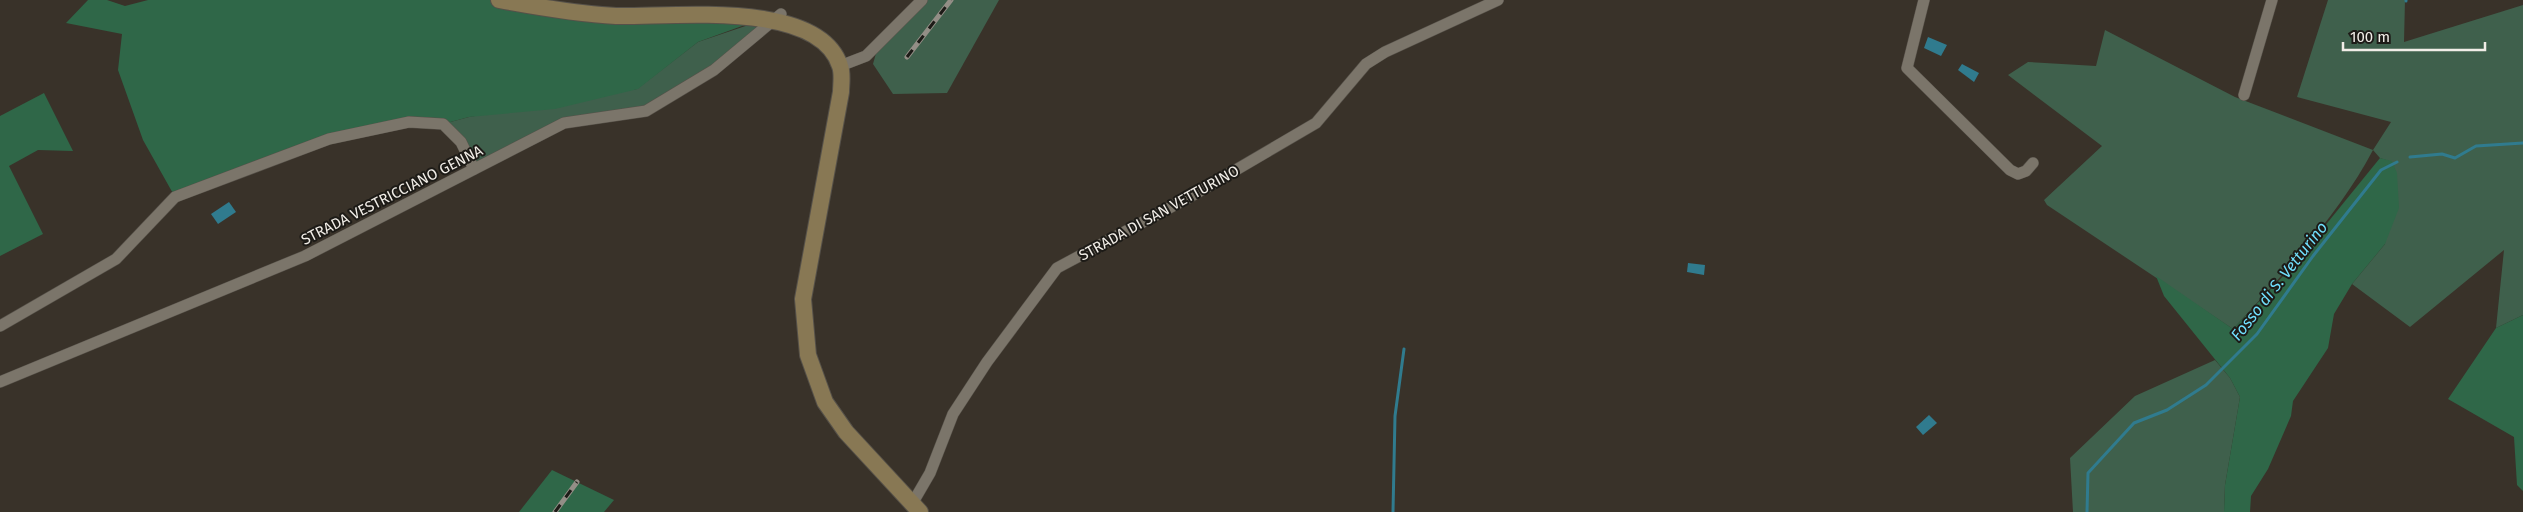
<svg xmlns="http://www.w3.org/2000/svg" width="2523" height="512" viewBox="0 0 2523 512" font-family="'Fira Sans',sans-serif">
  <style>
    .green { fill: #3f604c }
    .forest { fill: #2f6748 }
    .water { fill: #307b8e }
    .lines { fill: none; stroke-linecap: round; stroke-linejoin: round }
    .stream { stroke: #307b8e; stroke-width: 3 }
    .street-casing { stroke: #565149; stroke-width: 12 }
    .secondary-casing { stroke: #565149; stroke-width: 18 }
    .street { stroke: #7b756a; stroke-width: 11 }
    .secondary { stroke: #887854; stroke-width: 16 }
    .rail-casing { stroke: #938e86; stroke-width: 5 }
    .rail { stroke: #1d1b17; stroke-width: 3; stroke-dasharray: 9; stroke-linecap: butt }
    .labels { text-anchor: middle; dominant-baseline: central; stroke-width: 4; stroke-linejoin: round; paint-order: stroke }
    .street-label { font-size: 15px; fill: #f1ede7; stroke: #1d1b17 }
    .water-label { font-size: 16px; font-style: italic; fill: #71dffd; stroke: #1d1b17 }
  </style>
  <rect width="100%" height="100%" fill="#393229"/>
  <g class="green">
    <path d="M921,0H999L947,93L893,94L873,64L878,46Z"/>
    <path d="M2328,0H2405L2404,42L2523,5V315L2496,328L2504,250L2410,327L2352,284L2385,244L2392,162L2380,158L2373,150C2340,213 2281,277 2233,329L2047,205L2044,200L2102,146L2008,75L2028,62L2096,66L2105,30L2235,97L2373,150L2391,122L2297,97Z"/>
    <path d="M781,14L714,70L646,111L564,124L474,169L443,124L469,117L637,89L698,42Z"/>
    <path d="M2215,360L2230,378L2240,397L2225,485L2224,512H2073L2070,458L2135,396Z"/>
  </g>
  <g class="forest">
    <path d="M88,0H107L125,6L148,0H499L529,6L772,15L698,42L638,89L555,109L469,117L443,124L409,122L329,139L175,197L143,140L118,70L122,34L66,23Z"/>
    <path d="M44,93L73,151L38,150L9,166L43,234L0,256V116Z"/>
    <path d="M2380,158L2392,161L2397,173L2399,208L2385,244L2352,284L2334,314L2328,348L2293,401L2291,416L2268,469L2251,496L2250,512H2224L2225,485L2240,397L2230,378L2164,296L2156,276L2233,329L2289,270Z"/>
    <path d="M2523,315V491L2517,485L2514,437L2448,399L2496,328Z"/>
    <path d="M552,470L614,500L604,512H519Z"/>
  </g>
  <g class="water">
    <path d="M1928,37L1947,45L1941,56L1924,48Z"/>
    <path d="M1962,64L1979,73L1974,82L1958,70Z"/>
    <path d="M229,202L236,212L218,224L211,214Z"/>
    <path d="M1688,263L1705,265L1704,275L1687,272Z"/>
    <path d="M1929,415L1937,423L1923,435L1916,427Z"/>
  </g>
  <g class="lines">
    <g class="stream">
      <path d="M2406,1V0"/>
      <path d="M2410,157L2442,154L2455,158L2476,146L2523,143"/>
      <path d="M1393,512L1395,416L1404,349"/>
      <path d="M2087,512L2088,473L2134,423L2167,410L2206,385L2257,334L2313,256L2381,170L2397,162"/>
    </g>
    <defs>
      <g id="street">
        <path d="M1924,0L1907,68L2010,170L2018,174L2026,171L2033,163"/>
        <path d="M840,66L866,56L922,0"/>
        <path d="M2244,95L2272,0"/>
        <path d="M0,326L116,259L175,197L329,139L409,122L443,124L461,142L474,169"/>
        <path d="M0,382L305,256L564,123L646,111L714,70L781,14"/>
        <path d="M912,504L930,473L953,414L987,362L1057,268L1188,198L1316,123L1366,64L1385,52L1498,0"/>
      </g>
      <path id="secondary" d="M499,0C537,7 578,14 616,16C677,17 819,0 840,66C843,74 841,84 841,92L803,299L808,355L825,402L846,432L920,512"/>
    </defs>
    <use href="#street" class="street-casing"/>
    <use href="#secondary" class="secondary-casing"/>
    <use href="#street" class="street"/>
    <use href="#secondary" class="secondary"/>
    <defs>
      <g id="rail">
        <path d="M907,57L951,0"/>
        <path d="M555,512L577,482"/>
      </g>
    </defs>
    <use href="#rail" class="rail-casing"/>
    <use href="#rail" class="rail"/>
  </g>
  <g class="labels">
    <g class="street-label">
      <text transform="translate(392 195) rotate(-27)">STRADA VESTRICCIANO GENNA</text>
      <text transform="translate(1159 213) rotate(-29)">STRADA DI SAN VETTURINO</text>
    </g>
    <g class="water-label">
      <text transform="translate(2279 281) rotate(-52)">Fosso di S. Vetturino</text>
    </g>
  </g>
  <path d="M2343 42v8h142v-8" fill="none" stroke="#f1ede7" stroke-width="2.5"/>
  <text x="2350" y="42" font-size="15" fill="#f1ede7" stroke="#1d1b17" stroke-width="4" paint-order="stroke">100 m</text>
</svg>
